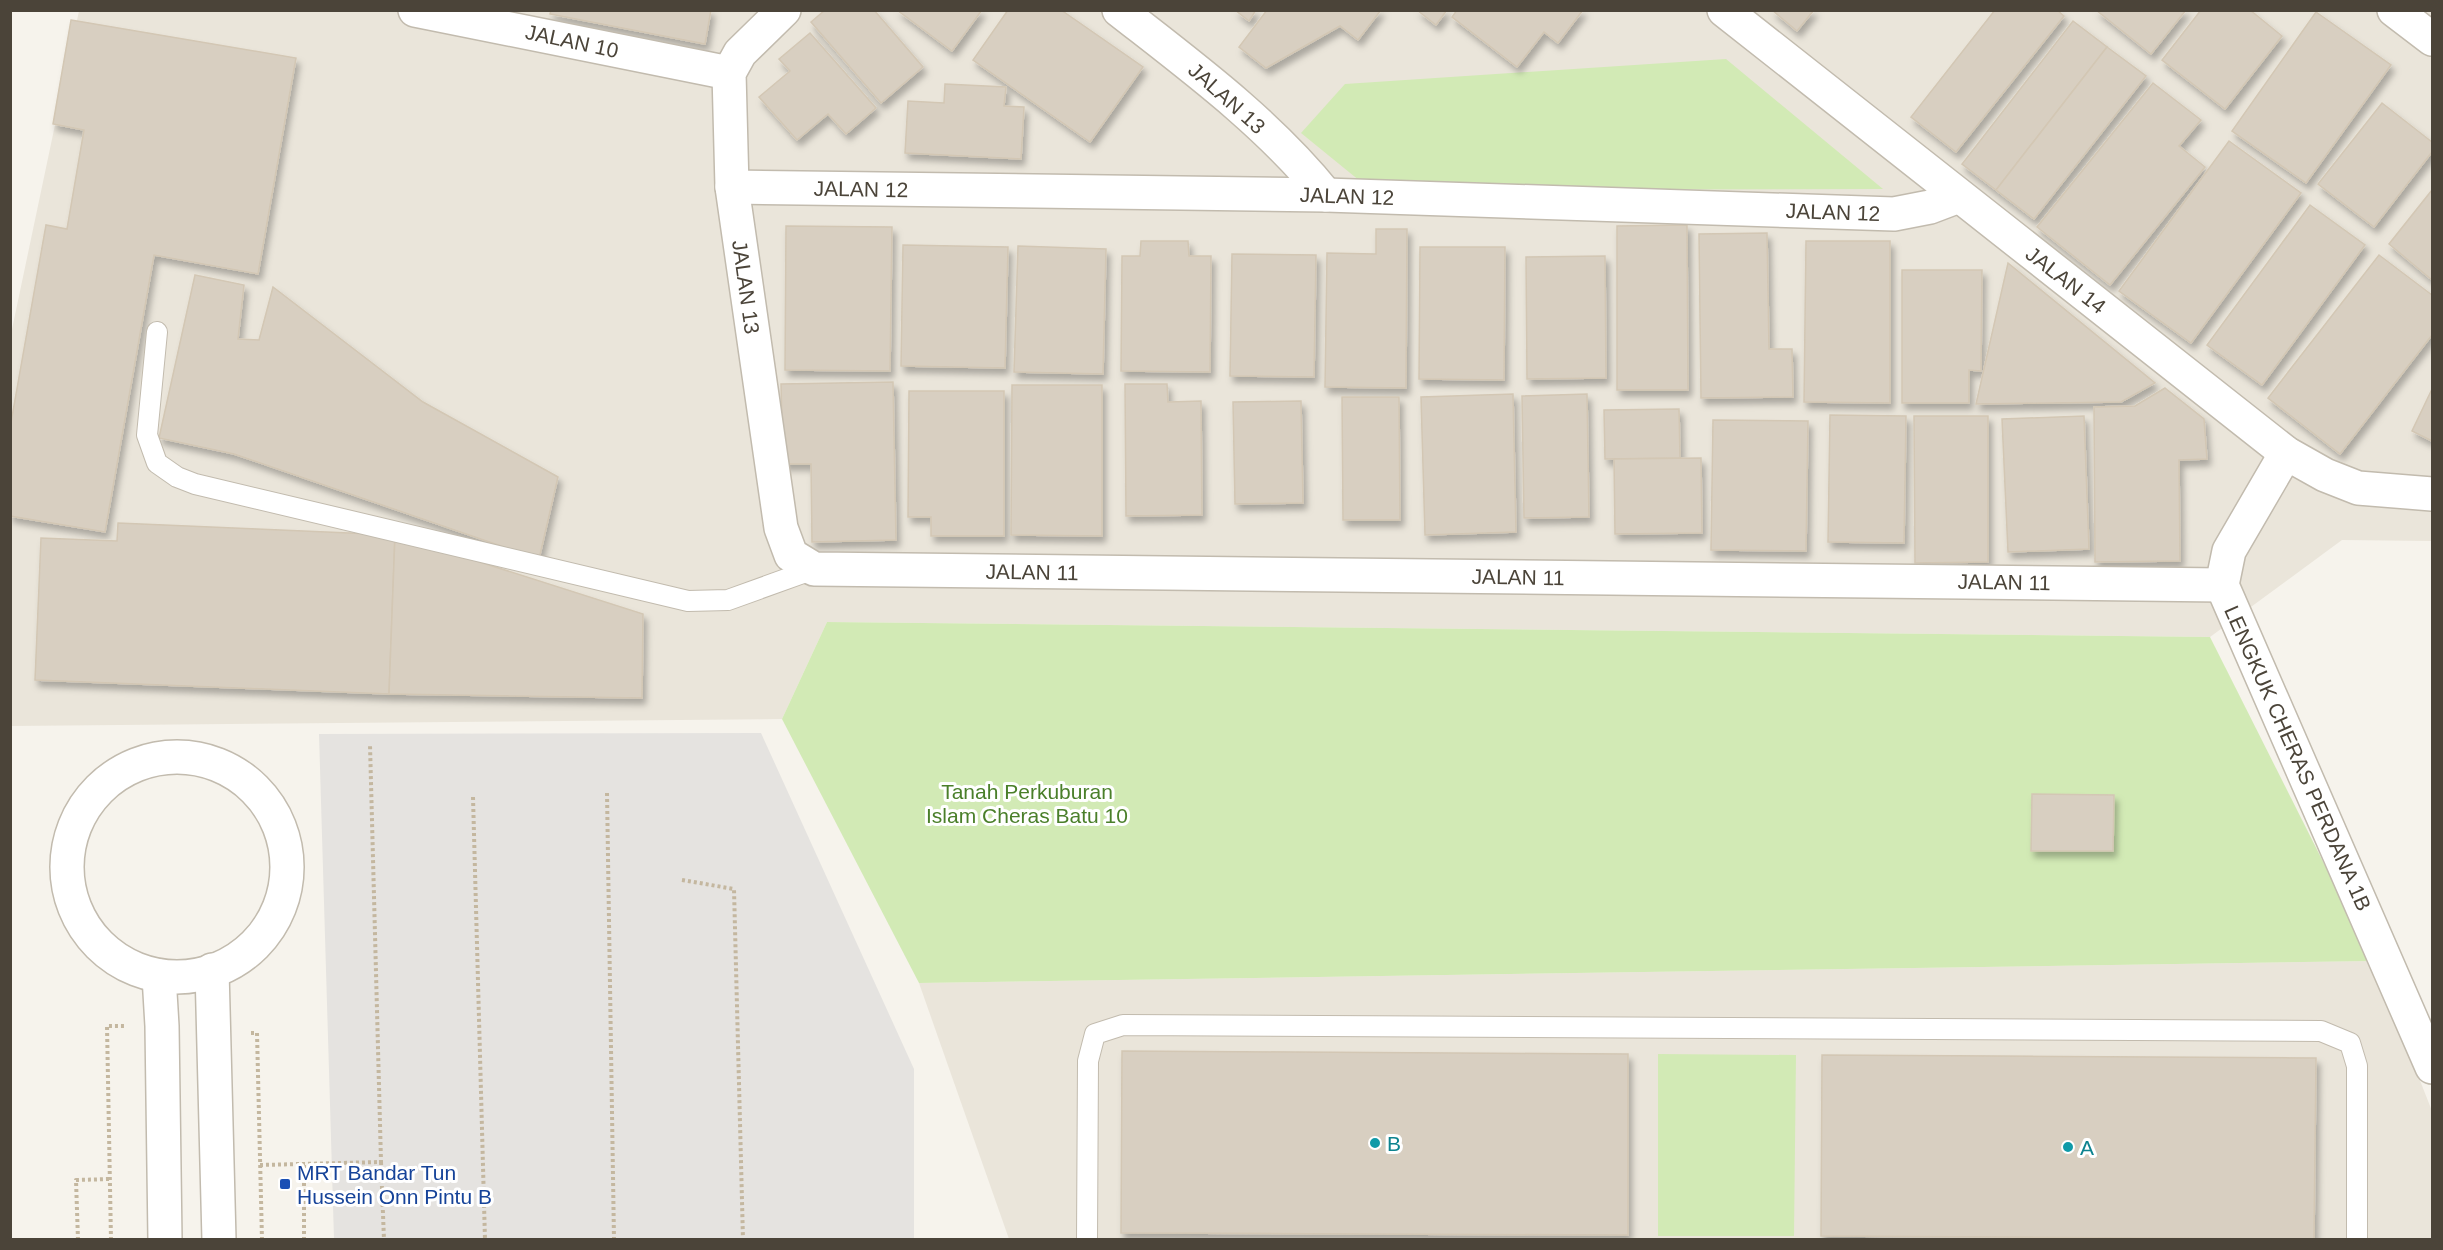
<svg xmlns="http://www.w3.org/2000/svg" width="2443" height="1250" viewBox="0 0 2443 1250" font-family="Arial,sans-serif">
  <style>
    .residential { fill: #eae5da }
    .green { fill: #d2eab5 }
    .parking { fill: #e5e3e0 }
    .building { fill: #d8cfc1; stroke: #d3c7b4; stroke-width: 1.5; filter: url(#shadow) }
    .lines { fill: none; stroke-linecap: round; stroke-linejoin: round }
    .service-casing { stroke: #c2bbae; stroke-width: 22 }
    .minor-casing { stroke: #c2bbae; stroke-width: 36 }
    .tertiary-casing { stroke: #c2bbae; stroke-width: 36 }
    .path { stroke: #c4b79f; stroke-width: 4; stroke-dasharray: 3 3; stroke-linecap: butt }
    .service { stroke: #fff; stroke-width: 20 }
    .minor { stroke: #fff; stroke-width: 33 }
    .tertiary { stroke: #fff; stroke-width: 33 }
    .culture-dot { fill: #0f9aa8; stroke: #fff; stroke-width: 2 }
    .transit-dot { fill: #1a4fb4; stroke: #fff; stroke-width: 2 }
    .labels { text-anchor: middle; dominant-baseline: central; stroke-width: 6; stroke-linejoin: round; paint-order: stroke }
    .street-label { font-size: 21px; fill: #4b4439; stroke: #fff }
    .park-label { font-size: 21px; fill: #4a7f2a; stroke: #fff }
    .culture-label { font-size: 21px; fill: #0d838f; stroke: #fff; text-anchor: start }
    .transit-label { font-size: 21px; fill: #164399; stroke: #fff; text-anchor: start }
  </style>
  <defs>
    <filter id="shadow"><feDropShadow dx="3.5" dy="6" stdDeviation="3" flood-color="#0004"/></filter>
  </defs>
  <rect width="100%" height="100%" fill="#f6f3ec"/>
  <g class="residential">
    <path d="M79,11H2432V541L2342,540L2210,637L827,622L782,719L11,726V334Z"/>
    <path d="M2373,961L2432,1111V1239H1009L919,983Z"/>
  </g>
  <g class="green">
    <path d="M1726,59L1883,189L1371,190L1301,133L1345,84Z"/>
    <path d="M827,622L2210,637L2373,961L919,983L782,719Z"/>
    <path d="M1658,1054L1796,1055L1794,1236H1658Z"/>
  </g>
  <path class="parking" d="M761,733L914,1069V1239H334L319,734Z"/>
  <g class="building">
    <path d="M551,10H711L705,44L550,14Z"/>
    <path d="M825,10H874L923,67L881,103L811,22Z"/>
    <path d="M897,10H982L952,51Z"/>
    <path d="M1008,10H1061L1143,67L1090,142L973,60Z"/>
    <path d="M1235,10H1256L1249,21Z"/>
    <path d="M1267,10H1381L1358,40L1340,26L1266,68L1239,47Z"/>
    <path d="M1417,10H1447L1436,25Z"/>
    <path d="M1457,10H1583L1558,43L1544,32L1517,67L1452,17Z"/>
    <path d="M1772,10H1814L1797,31Z"/>
    <path d="M1995,10H2057L2064,16L1956,152L1911,117Z"/>
    <path d="M2096,10H2186L2151,54Z"/>
    <path d="M2201,10H2250L2282,36L2225,109L2162,60Z"/>
    <path d="M2316,12L2391,65L2306,183L2232,131Z"/>
    <path d="M71,20L296,58L258,274L154,255L105,532L10,516V428L46,225L67,229L84,130L53,124Z"/>
    <path d="M2073,21L2107,47L1996,190L1962,164Z"/>
    <path d="M810,33L876,108L846,134L828,114L797,140L759,97L790,71L779,59Z"/>
    <path d="M2107,47L2146,76L2034,219L1996,190Z"/>
    <path d="M2153,83L2201,120L2179,146L2205,167L2110,285L2037,227Z"/>
    <path d="M945,84L1006,87L1004,106L1024,107L1021,159L905,153L908,101L944,103Z"/>
    <path d="M2382,103L2432,142V152L2374,227L2318,184Z"/>
    <path d="M2229,141L2301,193L2191,343L2119,291Z"/>
    <path d="M2432,190V280L2389,244Z"/>
    <path d="M2310,205L2365,245L2262,385L2207,345Z"/>
    <path d="M1687,225L1688,390H1617V226Z"/>
    <path d="M786,226L892,227L890,371L785,370Z"/>
    <path d="M1376,229H1407L1406,388L1325,387L1327,253L1376,254Z"/>
    <path d="M1767,233L1769,349H1792L1793,397L1701,398L1699,234Z"/>
    <path d="M1141,241H1188L1189,256H1211L1210,372L1121,371L1122,256H1140Z"/>
    <path d="M1806,241H1890V403L1804,402Z"/>
    <path d="M903,245L1008,247L1005,368L901,366Z"/>
    <path d="M1018,246L1106,249L1103,374L1014,372Z"/>
    <path d="M1420,247H1505L1504,380L1419,379Z"/>
    <path d="M1232,254L1316,255L1314,377L1230,376Z"/>
    <path d="M2379,255L2432,295V335L2340,454L2268,398Z"/>
    <path d="M1605,256L1606,378L1527,379L1526,257Z"/>
    <path d="M2008,263L2155,383L2121,402L1976,404Z"/>
    <path d="M1902,270H1982L1981,371L1969,370V403H1902Z"/>
    <path d="M195,275L244,285L238,339L259,340L273,287L423,402L558,477L539,559L234,454L159,438Z"/>
    <path d="M893,382L896,540L812,542L811,464H783L781,384Z"/>
    <path d="M1125,384H1167L1168,402L1201,401L1202,515L1126,516Z"/>
    <path d="M1012,385H1102V536L1011,535Z"/>
    <path d="M2165,388L2204,419L2207,459L2179,460L2180,561L2095,562L2094,407L2135,406Z"/>
    <path d="M2432,389V441L2412,431Z"/>
    <path d="M909,391H1004V536H931V517H908Z"/>
    <path d="M1513,394L1516,532L1425,535L1421,397Z"/>
    <path d="M1587,394L1589,517L1524,518L1522,396Z"/>
    <path d="M1342,397H1399L1400,520H1343Z"/>
    <path d="M1301,401L1303,503L1235,504L1233,402Z"/>
    <path d="M1679,409L1680,458L1605,459L1604,410Z"/>
    <path d="M1830,415L1906,416L1904,543L1828,542Z"/>
    <path d="M1914,416H1988V562L1915,563Z"/>
    <path d="M2084,416L2089,549L2008,552L2002,419Z"/>
    <path d="M1713,420L1808,421L1806,551L1711,550Z"/>
    <path d="M1701,458L1702,533L1615,534L1614,459Z"/>
    <path d="M118,523L395,535L389,694L35,680L41,538L117,541Z"/>
    <path d="M395,535L643,614L642,698L389,694Z"/>
    <path d="M2032,794L2114,795L2113,851H2031Z"/>
    <path d="M1122,1051L1628,1054V1235L1121,1233Z"/>
    <path d="M1822,1055L2316,1058L2314,1239L1821,1236Z"/>
  </g>
  <g class="lines">
    <defs>
      <g id="service">
        <path d="M157,332L147,435L157,463L177,477L195,484L688,601L728,600L814,569"/>
        <path d="M1087,1240L1088,1061L1095,1034L1123,1025L2321,1031L2350,1043L2357,1066V1240"/>
      </g>
      <g id="minor">
        <path d="M415,10L729,73"/>
        <path d="M784,10L740,53L729,73L732,187L781,528L791,555L814,569L2222,585"/>
        <path d="M1119,10C1192,67 1268,123 1326,195"/>
        <path d="M2394,10L2432,39"/>
        <path d="M732,187L1326,195L1894,214L1930,207L1959,196"/>
        <path d="M2286,453L2229,551L2222,585L2432,1067"/>
        <circle cx="177" cy="867" r="110"/>
        <path d="M212,970L219,1240"/>
        <path d="M159,976L162,1026L165,1240"/>
      </g>
      <path id="tertiary" d="M1724,10L2286,453L2325,475L2358,488L2432,494"/>
    </defs>
    <use href="#service" class="service-casing"/>
    <use href="#minor" class="minor-casing"/>
    <use href="#tertiary" class="tertiary-casing"/>
    <g class="path">
      <path d="M607,793L614,1240"/>
      <path d="M473,797L485,1240"/>
      <path d="M682,880L734,889L743,1240"/>
      <path d="M251,1033H257L262,1240"/>
      <path d="M381,1162L384,1240"/>
      <path d="M260,1165L381,1162L370,745"/>
      <path d="M78,1240L76,1180L110,1179"/>
      <path d="M111,1240L107,1026H124"/>
      <path d="M304,1240V1164"/>
    </g>
    <use href="#service" class="service"/>
    <use href="#minor" class="minor"/>
    <use href="#tertiary" class="tertiary"/>
  </g>
  <g class="culture-dot">
    <circle cx="1375" cy="1143" r="6"/>
    <circle cx="2068" cy="1147" r="6"/>
  </g>
  <rect class="transit-dot" x="279" y="1178" width="12" height="12" rx="3"/>
  <g class="labels">
    <g class="street-label">
      <text transform="translate(572 41) rotate(12)">JALAN 10</text>
      <text transform="translate(1227 98) rotate(42)">JALAN 13</text>
      <text transform="translate(861 189) rotate(1)">JALAN 12</text>
      <text transform="translate(1347 196) rotate(2)">JALAN 12</text>
      <text transform="translate(1833 212) rotate(2)">JALAN 12</text>
      <text transform="translate(2066 280) rotate(38)">JALAN 14</text>
      <text transform="translate(746 287) rotate(82)">JALAN 13</text>
      <text transform="translate(1032 572) rotate(1)">JALAN 11</text>
      <text transform="translate(1518 577) rotate(1)">JALAN 11</text>
      <text transform="translate(2004 582) rotate(1)">JALAN 11</text>
      <text transform="translate(2298 758) rotate(66)">LENGKUK CHERAS PERDANA 1B</text>
    </g>
    <g class="park-label">
      <text x="1027" y="791">Tanah Perkuburan<tspan x="1027" dy="24">Islam Cheras Batu 10</tspan></text>
    </g>
    <g class="culture-label">
      <text x="1387" y="1143">B</text>
      <text x="2080" y="1147">A</text>
    </g>
    <g class="transit-label">
      <text x="297" y="1172">MRT Bandar Tun<tspan x="297" dy="24">Hussein Onn Pintu B</tspan></text>
    </g>
  </g>
  <rect width="2443" height="1250" fill="none" stroke="#4b4439" stroke-width="24"/>
</svg>
